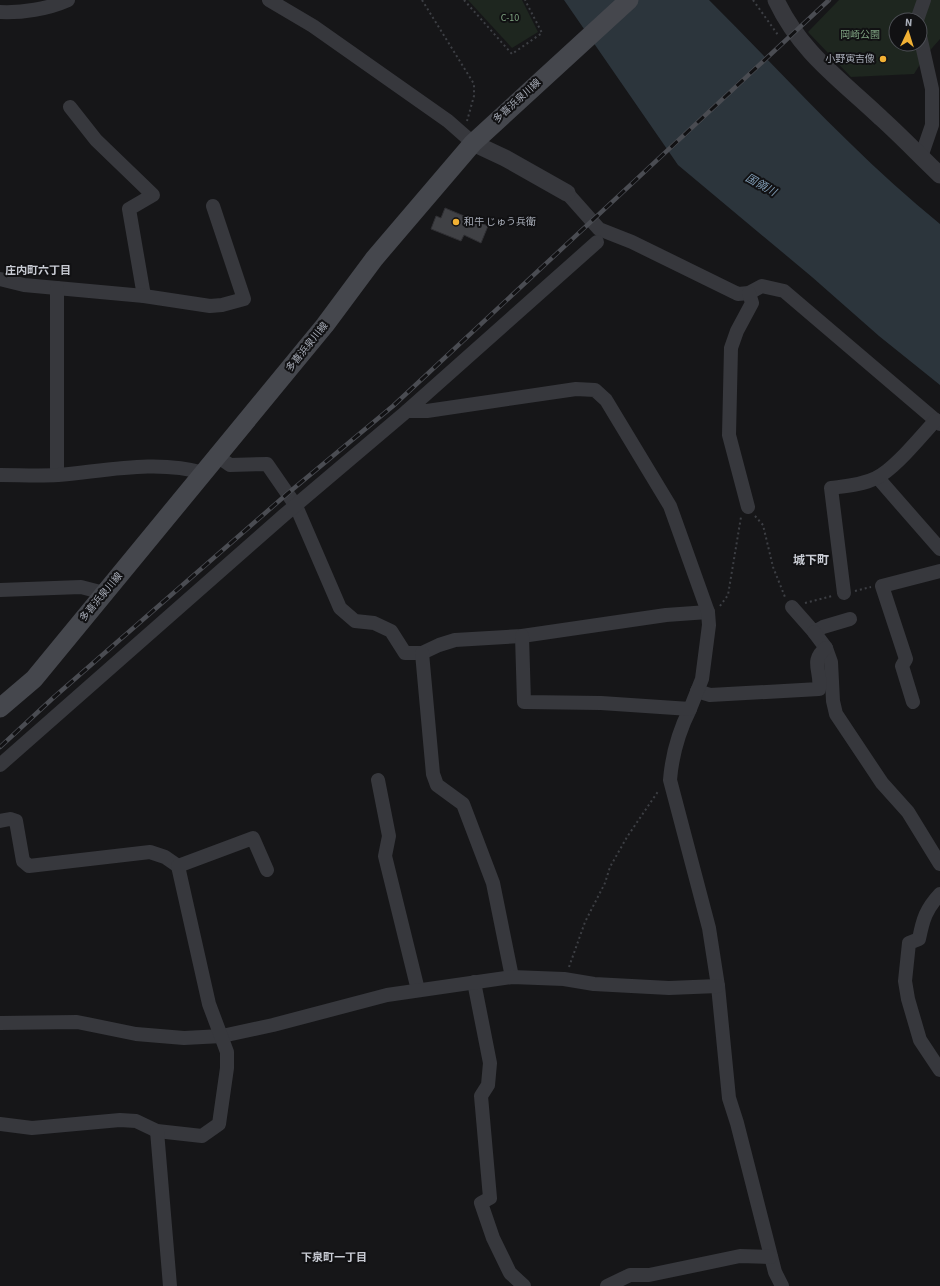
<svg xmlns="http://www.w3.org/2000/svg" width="940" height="1286" viewBox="0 0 940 1286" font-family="'Source Sans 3','Noto Sans JP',sans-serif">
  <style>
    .green { fill: #1e261f; fill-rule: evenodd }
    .water { fill: #2c353c }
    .building { fill: #404145; stroke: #303034 }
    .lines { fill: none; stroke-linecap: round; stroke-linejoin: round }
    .path { stroke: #3d3f44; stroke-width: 2; stroke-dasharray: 2 3; stroke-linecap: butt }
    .minor { stroke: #37383d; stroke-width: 14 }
    .tertiary { stroke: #37383d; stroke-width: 17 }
    .secondary { stroke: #45474d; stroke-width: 19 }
    .rail-casing { stroke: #4a4c52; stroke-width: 4.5 }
    .rail { stroke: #111113; stroke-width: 3; stroke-dasharray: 9; stroke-linecap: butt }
    .poi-dot { fill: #f2b134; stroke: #111113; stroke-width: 1.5 }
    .labels { text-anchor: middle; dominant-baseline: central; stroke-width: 4; stroke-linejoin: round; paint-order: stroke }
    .park-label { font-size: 10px; fill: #7fa381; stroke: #111113 }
    .poi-label { font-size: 10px; fill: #a8adb8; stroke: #111113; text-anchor: end }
    .street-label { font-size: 10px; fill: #a8adb8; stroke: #111113 }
    .water-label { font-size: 11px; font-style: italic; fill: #7f9bb3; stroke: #111113 }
    .neighbourhood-label { font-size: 11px; font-weight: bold; fill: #c9ccd4; stroke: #111113 }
    .quarter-label { font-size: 12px; font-weight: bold; fill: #c9ccd4; stroke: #111113 }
  </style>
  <rect width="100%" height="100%" fill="#161618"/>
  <g class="green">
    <path d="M468,0H522L538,32L512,48Z"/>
    <path d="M839,0H940V39L925,56L914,74L851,77L808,32ZM896,20H920V44H896Z"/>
  </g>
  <path class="water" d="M564,0H709C784,75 857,157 940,224V385L879,336L812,277L678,165Z"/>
  <path class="building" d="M445,208L488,226L481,243L464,235L461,241L431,229L436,216L441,218Z"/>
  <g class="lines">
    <g class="path">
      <path d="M422,0L474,84V96L467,121"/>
      <path d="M464,0L512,54L542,33L525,0"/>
      <path d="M753,0L778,35L777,33"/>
      <path d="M755,516L763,525L773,567L785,597"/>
      <path d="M855,591L871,587"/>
      <path d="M805,603L832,596"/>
      <path d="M720,606L728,595L741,517"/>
      <path d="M569,967L585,922L605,883L610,867L627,837L659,790"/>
    </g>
    <g class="minor">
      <path d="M269,0L313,26L448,121L473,143"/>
      <path d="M0,12C22,13 48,9 68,0"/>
      <path d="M917,20L924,0"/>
      <path d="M920,36L932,89V125L921,157"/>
      <path d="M70,107L96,140L153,195L129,209L144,296"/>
      <path d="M567,193L599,229L632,242L738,294L749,293L762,286L784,291L940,424"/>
      <path d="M0,279L24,285L144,296L210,306L222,305L244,299L213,206"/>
      <path d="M57,288V475"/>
      <path d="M407,411L597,242"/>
      <path d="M217,456L230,465L267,464L296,506L340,608L355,621L374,623L391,631L405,653H422L439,645L455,640L522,636L666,615L708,612"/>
      <path d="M0,475C19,475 39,476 58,475C105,471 157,459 204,473"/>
      <path d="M878,478L940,549"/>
      <path d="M748,507L729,435L731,348L737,331L752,303L749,293"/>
      <path d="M0,590L81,587L104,593"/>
      <path d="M844,593L831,488C846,486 862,485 876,478C894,470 921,436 936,420"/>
      <path d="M792,607L814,632L823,627L850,619"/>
      <path d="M814,632L826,648L831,662L833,701L836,714L882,783L908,812L940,864"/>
      <path d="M422,653L433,774L437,785L463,804L493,883L512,977"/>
      <path d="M697,691L710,695L819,689C822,671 809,661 826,648"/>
      <path d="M913,702L902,666L906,659L882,586L940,571"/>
      <path d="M690,709C679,731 672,755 670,780L709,928L718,986L729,1098L737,1123L775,1272L782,1286"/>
      <path d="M0,765L283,516L407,411H427L576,389L595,390L606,400L670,506L708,612L709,625L702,679L690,709L601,703L524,702L522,636"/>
      <path d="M378,780L389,836L385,856L418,990"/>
      <path d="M0,821L10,819L16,821L23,861L29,866L150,852L165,857L178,866"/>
      <path d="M940,894C926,909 923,919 919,939L909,943L905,981L908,999L920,1040L940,1070"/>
      <path d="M474,982L490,1063L488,1085L481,1096L490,1198L481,1203L493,1238L510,1273L524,1286"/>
      <path d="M0,1023L77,1022L136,1034L184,1038L222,1036L273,1025L387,995L512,977L564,979L594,984L669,988L718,986"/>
      <path d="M0,1124L32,1128L120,1120L136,1121L157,1131L202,1136L219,1124L227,1068V1052L209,1004L178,866L253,838L267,870"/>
      <path d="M157,1131L170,1286"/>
      <path d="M607,1286L630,1275H649L740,1256L771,1257"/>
    </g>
    <g class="tertiary">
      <path d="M776,0C801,53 840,79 881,118C901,136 920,156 940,175"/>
      <path d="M473,143L505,158L567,193"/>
    </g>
    <path class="secondary" d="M0,708L34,679L325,325L374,259L473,143L629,0"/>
    <defs>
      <path id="rail" d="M0,747L53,698L287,494L393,406L829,0"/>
    </defs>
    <use href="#rail" class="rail-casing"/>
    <use href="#rail" class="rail"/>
  </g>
  <g class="poi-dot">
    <circle cx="883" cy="59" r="4"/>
    <circle cx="456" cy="222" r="4"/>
  </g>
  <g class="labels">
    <g class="park-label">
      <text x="510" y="18">C-10</text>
      <text x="860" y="35">岡崎公園</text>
    </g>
    <g class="poi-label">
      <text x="875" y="59">小野寅吉像</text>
      <text x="464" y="222" text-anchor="start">和牛 じゅう兵衛</text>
    </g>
    <g class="street-label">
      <text transform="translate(517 101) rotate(-42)">多喜浜泉川線</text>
      <text transform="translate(307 347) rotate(-51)">多喜浜泉川線</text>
      <text transform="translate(101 597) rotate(-50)">多喜浜泉川線</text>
    </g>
    <g class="water-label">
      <text transform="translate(761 185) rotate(29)">国領川</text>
    </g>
    <g class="neighbourhood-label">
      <text x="38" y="270">庄内町六丁目</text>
      <text x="334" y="1257">下泉町一丁目</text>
    </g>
    <g class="quarter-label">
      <text x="811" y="560">城下町</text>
    </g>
  </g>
  <g transform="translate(908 32) rotate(4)"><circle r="19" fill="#111113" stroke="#4d4f55"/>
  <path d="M0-3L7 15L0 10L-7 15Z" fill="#f2b134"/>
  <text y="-6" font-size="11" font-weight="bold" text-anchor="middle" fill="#a8adb8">N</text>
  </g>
</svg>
